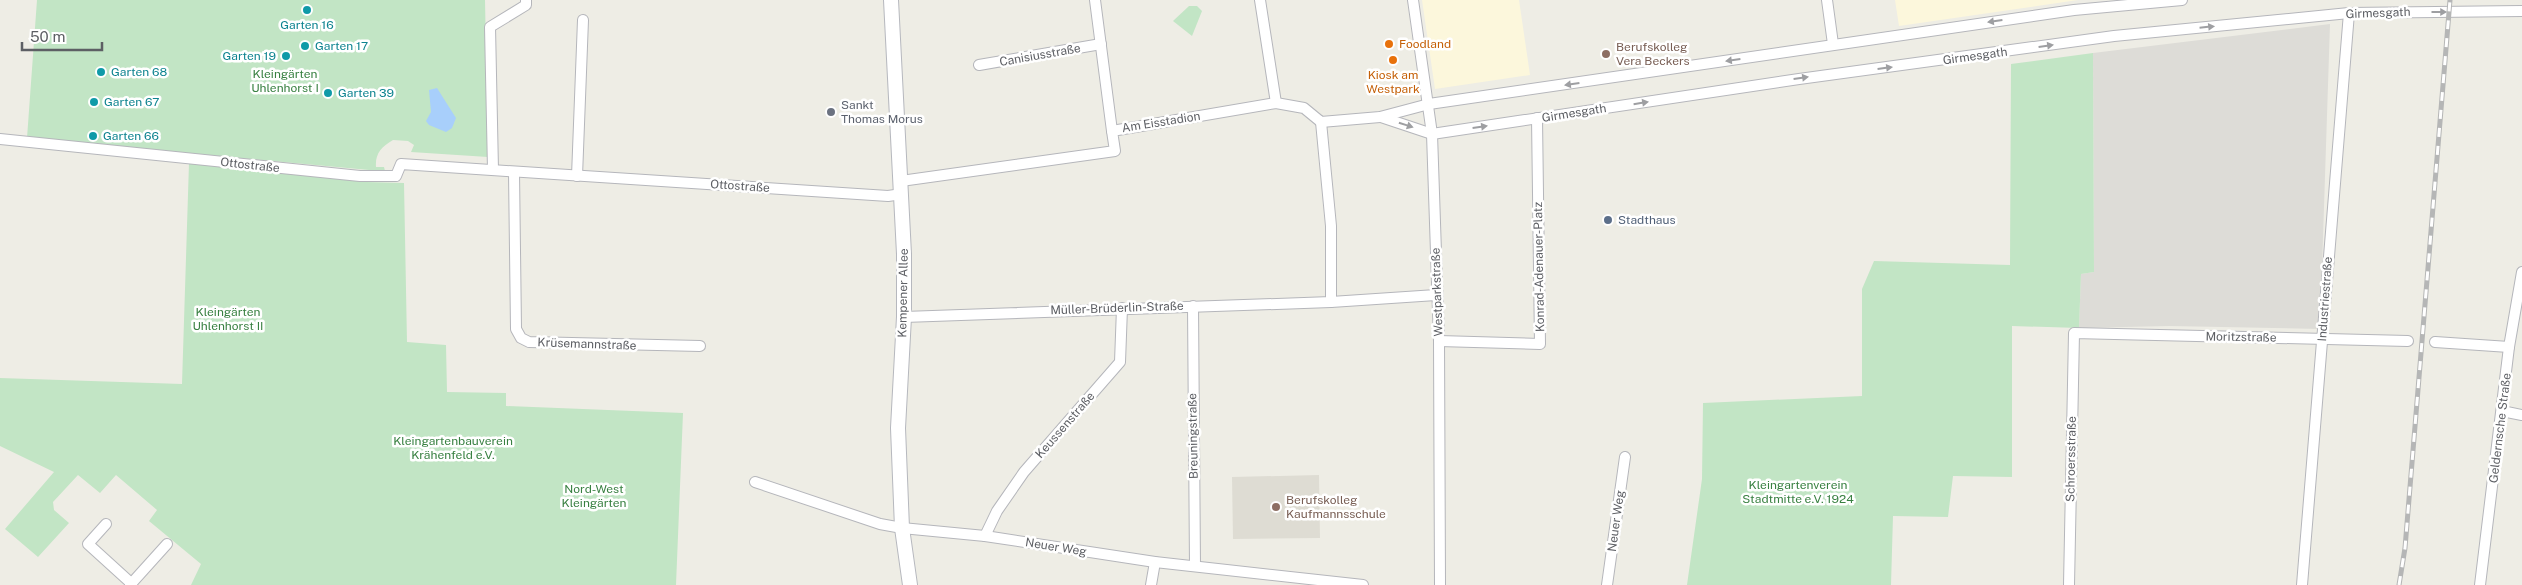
<svg xmlns="http://www.w3.org/2000/svg" width="2522" height="585" viewBox="0 0 2522 585" font-family="'Public Sans',sans-serif">
  <style>
    .commercial { fill: #fcf7dc }
    .industrial { fill: #dddcd7 }
    .education { fill: #dedcd3 }
    .green { fill: #c2e5c5 }
    .water { fill: #a8cffb }
    .lines { fill: none; stroke-linecap: round; stroke-linejoin: round }
    .street-casing { stroke: #b5b6bb; stroke-width: 12 }
    .secondary-casing { stroke: #b6b8be; stroke-width: 16 }
    .street { stroke: #fff; stroke-width: 10 }
    .secondary { stroke: #fff; stroke-width: 14 }
    .rail-casing { stroke: #b5b6b6; stroke-width: 5 }
    .rail { stroke: #fff; stroke-width: 3; stroke-dasharray: 9; stroke-linecap: butt }
    .oneway { fill: #9e9fa2 }
    .culture-dot { fill: #0f9aa8; stroke: #fff; stroke-width: 2 }
    .food-dot { fill: #e8710a; stroke: #fff; stroke-width: 2 }
    .education-dot { fill: #8d6e63; stroke: #fff; stroke-width: 2 }
    .worship-dot { fill: #6b7280; stroke: #fff; stroke-width: 2 }
    .service-dot { fill: #5c6f8a; stroke: #fff; stroke-width: 2 }
    .labels { text-anchor: middle; dominant-baseline: central; stroke-width: 5; stroke-linejoin: round; paint-order: stroke }
    .street-label { font-size: 12px; fill: #5d5f64; stroke: #fff }
    .culture-label { font-size: 12px; fill: #0d838f; stroke: #fff; text-anchor: start }
    .food-label { font-size: 12px; fill: #c56008; stroke: #fff; text-anchor: start }
    .education-label { font-size: 12px; fill: #785e54; stroke: #fff; text-anchor: start }
    .park-label { font-size: 12px; fill: #388041; stroke: #fff }
    .worship-label { font-size: 12px; fill: #5b616d; stroke: #fff; text-anchor: start }
    .service-label { font-size: 12px; fill: #4e5e75; stroke: #fff; text-anchor: start }
  </style>
  <rect width="100%" height="100%" fill="#eeede5"/>
  <g class="commercial">
    <path d="M1422,0H1519L1530,75L1435,89Z"/>
    <path d="M1895,0H2078L1899,26Z"/>
  </g>
  <path class="industrial" d="M2330,24L2320,329L2169,326L2079,328L2081,274L2094,272L2093,53Z"/>
  <path class="education" d="M1319,475L1320,538L1233,539L1232,477Z"/>
  <g class="green">
    <path d="M37,0H485L488,157L411,152L414,145L408,141L393,140C381,147 375,154 376,167H384L385,171L369,170L27,138Z"/>
    <path d="M1189,6H1197L1202,11L1192,36L1173,21Z"/>
    <path d="M2093,53L2094,272L2081,274L2079,328L2012,326V477L1953,476L1948,517L1893,516L1891,585H1687L1702,479L1703,403L1862,396V289L1874,261L2010,265L2011,64Z"/>
    <path d="M189,163L367,182L404,183L407,342L446,345L447,392L506,393V406L683,413L676,585H191L201,564L149,521L157,510L116,475L100,493L78,475L53,502L54,510L69,523L38,557L5,529L54,472L0,446V378L182,384Z"/>
  </g>
  <path class="water" d="M437,88L456,118L452,128L446,132L429,125L426,121L431,112L429,90Z"/>
  <g class="lines">
    <defs>
      <g id="street">
        <path d="M1095,0L1112,131"/>
        <path d="M1260,0L1276,103"/>
        <path d="M1413,0L1432,134L1439,341L1440,585"/>
        <path d="M1827,0L1833,44"/>
        <path d="M979,65L1101,44"/>
        <path d="M1381,117L1432,134L1799,79L2114,36L2349,13L2522,11"/>
        <path d="M1321,122L1331,226V302"/>
        <path d="M0,139L360,176H396L401,164L888,196L902,194"/>
        <path d="M493,170L490,27L526,5V0"/>
        <path d="M514,172L516,329L521,338L529,342L700,346"/>
        <path d="M577,176L583,20"/>
        <path d="M901,181L1115,151L1112,131L1276,103L1304,108L1321,122L1380,117L1429,104L2074,10L2182,0"/>
        <path d="M1193,306L1195,566"/>
        <path d="M904,317L1331,302L1436,295"/>
        <path d="M1439,341L1540,344L1537,118"/>
        <path d="M2435,342L2509,347"/>
        <path d="M2502,411L2522,415"/>
        <path d="M755,482L880,524L902,528L985,536L1155,562L1363,585"/>
        <path d="M106,524L88,544L132,584"/>
        <path d="M985,536L997,511L1024,472L1120,362L1122,308"/>
        <path d="M130,585L167,544"/>
        <path d="M1151,585L1155,562"/>
        <path d="M1607,585L1625,457"/>
        <path d="M2069,585L2074,333L2408,341"/>
        <path d="M2302,585L2349,13"/>
        <path d="M2480,585L2509,347L2522,272"/>
      </g>
      <path id="secondary" d="M891,0L904,254V317L898,428L902,528L910,585"/>
    </defs>
    <use href="#street" class="street-casing"/>
    <use href="#secondary" class="secondary-casing"/>
    <use href="#street" class="street"/>
    <use href="#secondary" class="secondary"/>
    <defs>
      <path id="rail" d="M2399,585L2405,548L2450,0"/>
    </defs>
    <use href="#rail" class="rail-casing"/>
    <use href="#rail" class="rail"/>
  </g>
  <defs><path id="oneway-solid" d="M-6-.8H1V-3.2L6.5 0L1 3.2V.8H-6Z" transform="scale(1.25)"/></defs>
  <g class="oneway">
    <use href="#oneway-solid" transform="translate(2439 12)"/>
    <use href="#oneway-solid" transform="translate(1995 21) rotate(172)"/>
    <use href="#oneway-solid" transform="translate(2207 27) rotate(-6)"/>
    <use href="#oneway-solid" transform="translate(2046 46) rotate(-8)"/>
    <use href="#oneway-solid" transform="translate(1733 60) rotate(172)"/>
    <use href="#oneway-solid" transform="translate(1885 68) rotate(-7)"/>
    <use href="#oneway-solid" transform="translate(1801 78) rotate(-8)"/>
    <use href="#oneway-solid" transform="translate(1572 84) rotate(172)"/>
    <use href="#oneway-solid" transform="translate(1641 103) rotate(-9)"/>
    <use href="#oneway-solid" transform="translate(1406 125) rotate(18)"/>
    <use href="#oneway-solid" transform="translate(1480 127) rotate(-8)"/>
  </g>
  <g class="culture-dot">
    <circle cx="307" cy="10" r="5"/>
    <circle cx="305" cy="46" r="5"/>
    <circle cx="286" cy="56" r="5"/>
    <circle cx="101" cy="72" r="5"/>
    <circle cx="328" cy="93" r="5"/>
    <circle cx="94" cy="102" r="5"/>
    <circle cx="93" cy="136" r="5"/>
  </g>
  <g class="food-dot">
    <circle cx="1389" cy="44" r="5"/>
    <circle cx="1393" cy="60" r="5"/>
  </g>
  <g class="education-dot">
    <circle cx="1606" cy="54" r="5"/>
    <circle cx="1276" cy="507" r="5"/>
  </g>
  <circle class="worship-dot" cx="831" cy="112" r="5"/>
  <circle class="service-dot" cx="1608" cy="220" r="5"/>
  <g class="labels">
    <g class="street-label">
      <text transform="translate(2378 13) rotate(-2)">Girmesgath</text>
      <text transform="translate(1040 55) rotate(-10)">Canisiusstraße</text>
      <text transform="translate(1975 56) rotate(-8)">Girmesgath</text>
      <text transform="translate(1574 113) rotate(-9)">Girmesgath</text>
      <text transform="translate(1161 122) rotate(-9)">Am Eisstadion</text>
      <text transform="translate(250 165) rotate(6)">Ottostraße</text>
      <text transform="translate(740 186) rotate(4)">Ottostraße</text>
      <text transform="translate(1539 267) rotate(-91)">Konrad-Adenauer-Platz</text>
      <text transform="translate(1437 292) rotate(-92)">Westparkstraße</text>
      <text transform="translate(903 293) rotate(-89)">Kempener Allee</text>
      <text transform="translate(2325 299) rotate(-86)">Industriestraße</text>
      <text transform="translate(1117 308) rotate(-2)">Müller-Brüderlin-Straße</text>
      <text transform="translate(2241 337) rotate(1)">Moritzstraße</text>
      <text transform="translate(587 344) rotate(2)">Krüsemannstraße</text>
      <text transform="translate(1065 425) rotate(-49)">Keussenstraße</text>
      <text transform="translate(2500 428) rotate(-83)">Geldernsche Straße</text>
      <text transform="translate(1193 436) rotate(-91)">Breuningstraße</text>
      <text transform="translate(2071 459) rotate(-89)">Schroersstraße</text>
      <text transform="translate(1616 521) rotate(-82)">Neuer Weg</text>
      <text transform="translate(1056 547) rotate(9)">Neuer Weg</text>
    </g>
    <g class="culture-label">
      <text x="307" y="25" text-anchor="middle">Garten 16</text>
      <text x="315" y="46">Garten 17</text>
      <text x="276" y="56" text-anchor="end">Garten 19</text>
      <text x="111" y="72">Garten 68</text>
      <text x="338" y="93">Garten 39</text>
      <text x="104" y="102">Garten 67</text>
      <text x="103" y="136">Garten 66</text>
    </g>
    <g class="food-label">
      <text x="1399" y="44">Foodland</text>
      <text x="1393" y="75" text-anchor="middle">Kiosk am<tspan x="1393" dy="14">Westpark</tspan></text>
    </g>
    <g class="education-label">
      <text x="1616" y="47">Berufskolleg<tspan x="1616" dy="14">Vera Beckers</tspan></text>
      <text x="1286" y="500">Berufskolleg<tspan x="1286" dy="14">Kaufmannsschule</tspan></text>
    </g>
    <g class="park-label">
      <text x="285" y="74">Kleingärten<tspan x="285" dy="14">Uhlenhorst I</tspan></text>
      <text x="228" y="312">Kleingärten<tspan x="228" dy="14">Uhlenhorst II</tspan></text>
      <text x="453" y="441">Kleingartenbauverein<tspan x="453" dy="14">Krähenfeld e.V.</tspan></text>
      <text x="1798" y="485">Kleingartenverein<tspan x="1798" dy="14">Stadtmitte e.V. 1924</tspan></text>
      <text x="594" y="489">Nord-West<tspan x="594" dy="14">Kleingärten</tspan></text>
    </g>
    <g class="worship-label">
      <text x="841" y="105">Sankt<tspan x="841" dy="14">Thomas Morus</tspan></text>
    </g>
    <g class="service-label">
      <text x="1618" y="220">Stadthaus</text>
    </g>
  </g>
  <path d="M22 42v8h80v-8" fill="none" stroke="#5d5f64" stroke-width="2.5"/>
  <text x="30" y="42" font-size="15" fill="#5d5f64" stroke="#ffffff" stroke-width="4" paint-order="stroke">50 m</text>
</svg>
